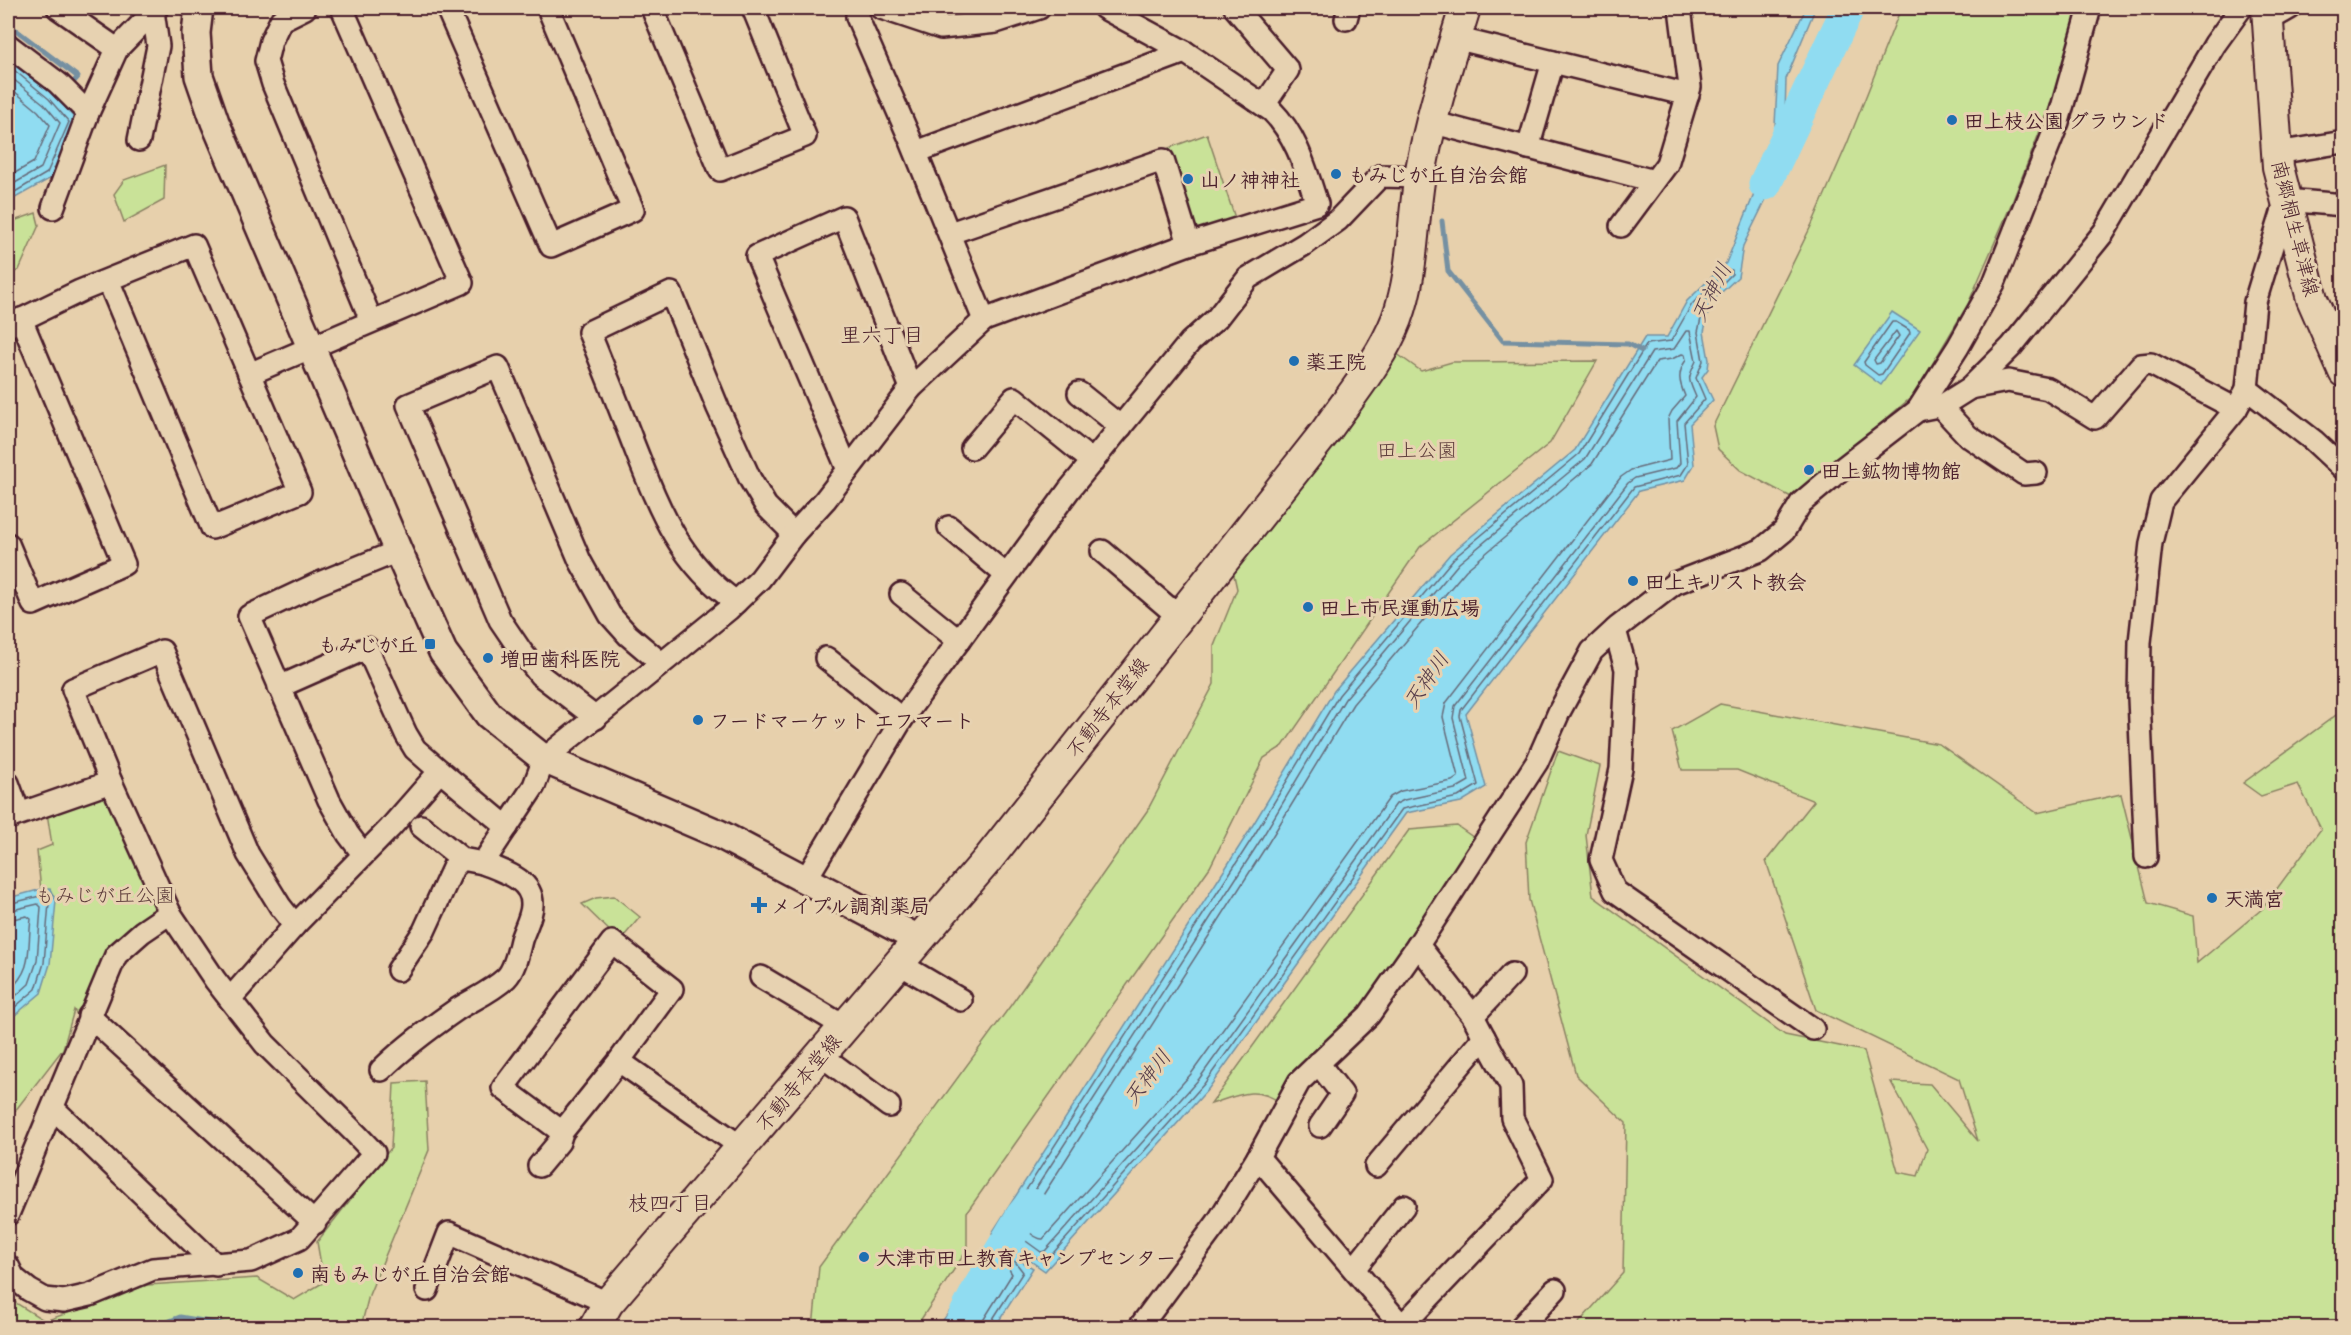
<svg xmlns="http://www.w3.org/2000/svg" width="2351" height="1335" viewBox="0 0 2351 1335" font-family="Delius,'Klee One',sans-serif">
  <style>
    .green { fill: #c9e298; stroke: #8a8062; stroke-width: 1.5 }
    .water { fill: #90dcf1; stroke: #7490a2; stroke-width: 1.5 }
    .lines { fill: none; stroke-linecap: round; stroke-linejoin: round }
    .shore { stroke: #666b7a; stroke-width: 1.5 }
    .stream { stroke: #7490a2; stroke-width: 5 }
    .river { stroke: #90dcf1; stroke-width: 33 }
    .minor-casing { stroke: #4a1f2b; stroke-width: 26 }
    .tertiary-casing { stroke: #4a1f2b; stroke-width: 32 }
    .secondary-casing { stroke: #4a1f2b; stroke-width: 34 }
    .minor { stroke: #e7d2b1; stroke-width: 21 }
    .tertiary { stroke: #e7d2b1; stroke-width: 27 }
    .secondary { stroke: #e7d2b1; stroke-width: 30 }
    .poi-dot { fill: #1f6fb2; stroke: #e7d2b1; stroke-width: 2 }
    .labels { text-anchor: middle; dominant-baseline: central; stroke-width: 6; stroke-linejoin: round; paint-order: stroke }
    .poi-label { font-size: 20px; font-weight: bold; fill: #4a1f2b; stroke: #e7d2b1; text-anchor: start }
    .street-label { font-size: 20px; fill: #4a1f2b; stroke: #e7d2b1 }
    .park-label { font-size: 20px; fill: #5d3c3b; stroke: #e7d2b1 }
    .water-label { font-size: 21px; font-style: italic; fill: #543b49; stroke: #e7d2b1 }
    .neighbourhood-label { font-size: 21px; fill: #4a1f2b; stroke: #e7d2b1 }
  </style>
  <rect width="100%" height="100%" fill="#e7d0ac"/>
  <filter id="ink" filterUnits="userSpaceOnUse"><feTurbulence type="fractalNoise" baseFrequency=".0167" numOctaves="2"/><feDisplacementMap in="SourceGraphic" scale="12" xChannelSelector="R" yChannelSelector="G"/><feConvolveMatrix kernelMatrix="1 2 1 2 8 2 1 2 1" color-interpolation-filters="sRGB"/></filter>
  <g filter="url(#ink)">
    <g class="green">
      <path d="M1901,8H2078L2058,85L2013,200L1968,304L1914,395L1793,498L1740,470L1718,449L1713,426L1813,222L1847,144Z"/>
      <path d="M1207,134L1236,221L1195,234L1166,149Z"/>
      <path d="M165,165L164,200L124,222L114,194L124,180Z"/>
      <path d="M36,213L39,225L19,270L8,276V223Z"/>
      <path d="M1393,351L1421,371L1452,362L1597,361L1550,443L1420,547L1283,746L1264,758L1210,867L967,1212V1250L916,1327L813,1328L819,1267L1011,1005L1147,811L1214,684V646L1237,589L1233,571Z"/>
      <path d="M1720,704L1939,744L2037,813L2121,794L2148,903L2193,916L2197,963L2262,909L2321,829L2298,784L2261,796L2243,783L2343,710V1327H1575L1623,1273L1626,1123L1576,1075L1529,900L1526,842L1558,751L1600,766L1586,835L1593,896L1785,1035L1864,1051L1898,1172L1918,1176L1927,1149L1891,1082L1930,1084L1978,1141L1959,1079L1816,1010L1766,861L1814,801L1737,770H1682L1672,731Z"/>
      <path d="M108,790L160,910L108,949L77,1015L74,1010L63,1049L8,1120V1018L43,911L37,851L52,845L47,813Z"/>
      <path d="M1457,826L1477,840L1388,978L1281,1103C1256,1085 1238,1095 1211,1104L1409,830Z"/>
      <path d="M614,896L640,917L620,941L582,904L596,898Z"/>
      <path d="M425,1081L429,1150L369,1295L361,1327H8V1298L45,1321L147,1285L257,1278L294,1300L324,1282L317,1242L391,1148L394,1083Z"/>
    </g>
    <g class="water">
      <path d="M1806,8L1815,9L1786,79L1784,150L1773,185L1743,246L1738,277L1710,303L1704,332L1709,360L1708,369L1702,377L1713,400L1690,424L1694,465L1685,480L1639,491L1466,714L1486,787L1461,802L1406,813L1209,1088L1045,1271L1022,1255L1019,1260L1033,1268L995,1327H938L998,1246L1010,1253L1014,1250L992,1233L1248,833L1334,691L1450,554L1575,450L1645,337H1667L1687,301L1726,263L1774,145L1778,66Z"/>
      <path d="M8,57L54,94L76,120L51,178L8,202Z"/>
      <path d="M1892,312L1920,330L1881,385L1854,365Z"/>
      <path d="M42,889H50L56,901L50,964L41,993L8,1021V898Z"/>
    </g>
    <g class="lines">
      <g class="shore">
        <path d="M8,65L49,99L69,122L47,173L8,196"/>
        <path d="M8,75L44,104L60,123L41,168L8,187"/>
        <path d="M8,86L38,111L50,125L34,162L8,177"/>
        <path d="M1728,270H1732V274L1705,301L1698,332L1703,361L1696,378L1705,399L1684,423L1688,464L1681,475L1634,487L1461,710L1460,716L1478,785L1458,797L1402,809L1204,1084L1046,1261L1043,1262L1027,1251L1021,1249L1002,1233L1001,1229L1253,837L1339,695L1454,558L1579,454L1647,344L1671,341L1692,304Z"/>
        <path d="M1896,322L1909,330L1910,333L1882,374L1878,375L1865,365L1864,362L1892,322Z"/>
        <path d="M1690,331L1696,361C1687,380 1688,378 1696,397L1677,421L1680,463L1676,468L1635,478L1628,483L1455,706L1453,718L1469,781L1455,789L1404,800L1396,804L1199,1079L1045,1251L1041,1252L1012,1231L1011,1227L1260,841L1345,699L1459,563L1585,459L1652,352L1674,349L1686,331Z"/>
        <path d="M1896,331L1899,336L1880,363L1876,364L1874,360Z"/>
        <path d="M1682,354L1685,355L1686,360C1677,373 1679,382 1685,396L1672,411L1668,419L1670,460L1631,470L1621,477L1446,703L1443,717L1458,777L1452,781L1401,791L1390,797L1191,1074L1043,1239C1037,1240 1029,1232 1024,1228V1225L1267,845L1353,704L1466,570L1592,464L1657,361L1672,359Z"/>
        <path d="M8,904L44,895L49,903L44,963L36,989L8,1013"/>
        <path d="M8,911L38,904L41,907L37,961L29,984L8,1003"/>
        <path d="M8,920L27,916L31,919C27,950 34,969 8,991"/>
        <path d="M945,1328L1001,1255L1013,1259L1023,1272L991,1322L990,1328"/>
        <path d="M955,1328L1001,1266H1007L1012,1274L984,1319L983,1328"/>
      </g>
      <g class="stream">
        <path d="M8,24L78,77L69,87"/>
        <path d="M1442,221L1448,271L1503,341L1628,344L1642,351"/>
        <path d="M152,1328L180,1317L244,1328"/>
      </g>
      <g class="river">
        <path d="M1765,184L1848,8"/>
        <path d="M959,1328L979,1288L1022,1216L1031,1205"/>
      </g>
      <defs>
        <g id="minor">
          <path d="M58,8L117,49"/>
          <path d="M305,8L281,20L271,41L266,61L273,84L371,320"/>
          <path d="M447,8L551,246L633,210L548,8"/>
          <path d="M652,8L720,170L805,136L753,8"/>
          <path d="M857,8V17L911,141L984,320"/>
          <path d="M881,8L941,28L996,22L1039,8"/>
          <path d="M1235,8L1288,70L1264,105"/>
          <path d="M1346,19L1349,8"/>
          <path d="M2269,20L2290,8"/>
          <path d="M1455,38L1688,95"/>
          <path d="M8,45L58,83L88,113"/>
          <path d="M1431,122L1654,181"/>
          <path d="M139,140L158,46L153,11"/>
          <path d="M1528,148L1553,62"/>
          <path d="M916,152L1185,52"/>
          <path d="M2277,153L2344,142"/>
          <path d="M53,208L88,113L117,49L157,8"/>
          <path d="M1621,226L1667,164L1690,87L1680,8"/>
          <path d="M950,233L1163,160L1189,244"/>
          <path d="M8,326L80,291L194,245L300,492L212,528L108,280"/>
          <path d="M249,374L462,283L342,8"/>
          <path d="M1970,388L2008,381L2048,389L2095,418L2141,365L2151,364L2236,409"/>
          <path d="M2247,389L2314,441L2344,469"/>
          <path d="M1079,393L1121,427"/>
          <path d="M1940,406L1968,436L2024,474L2036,473"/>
          <path d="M1918,410L1943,405L1970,388L2011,347L2104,232L2215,44L2241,8"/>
          <path d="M972,448L1014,398L1093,462"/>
          <path d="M848,470L757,256L844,217L911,388"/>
          <path d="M949,527L1006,575"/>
          <path d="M8,544L33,604L124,564L21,319"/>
          <path d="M1102,551L1178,616"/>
          <path d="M901,594L959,641"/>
          <path d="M736,602C678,562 658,506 633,443C619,406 604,369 589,332L671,293L718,408L750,479L766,506L794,534"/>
          <path d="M1615,630L1626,669L1621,769L1601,860L1615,891L1813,1029"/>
          <path d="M826,658L902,719"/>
          <path d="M596,718L540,675L521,651L500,620L408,405L498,367L580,561L610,615L628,635L661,663"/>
          <path d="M440,771L507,827"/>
          <path d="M8,783L19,813"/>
          <path d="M8,818L111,782"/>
          <path d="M421,826L462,859"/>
          <path d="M363,854L348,834L329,800L249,616L317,584L398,551"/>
          <path d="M2146,857L2139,698L2140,642L2151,543L2161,501L2236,409L2247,389L2255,302L2286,200L2344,205"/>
          <path d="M806,879L902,719L1069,490L1190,342L1217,318L1248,278L1305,244L1338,220L1380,176L1420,177"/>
          <path d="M900,964L961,1000"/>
          <path d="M398,970L424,931L453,868L462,859L483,863"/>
          <path d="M761,977L845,1027"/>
          <path d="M230,999L295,925L390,828L440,771L415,749L406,734L367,648L279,687"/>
          <path d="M89,1016L315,1223"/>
          <path d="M1473,1016L1512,974"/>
          <path d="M822,1056L889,1106"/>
          <path d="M619,1061L562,1132L503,1088L612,942L672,989L619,1061L743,1148"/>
          <path d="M1318,1063L1342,1094L1320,1126"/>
          <path d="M381,1070C403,1048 430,1028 456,1010C473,999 491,992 506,978C515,969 518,952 521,940C524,930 532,916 532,905C533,879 502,871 483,863L534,786L544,759L729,609L760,579L794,534L825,500L911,388L984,320L1189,244L1317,204C1306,171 1297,136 1272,111L1185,52L1104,8"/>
          <path d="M53,1108L216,1265"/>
          <path d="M1258,1157L1402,1326L1542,1179L1512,1118L1511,1086L1484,1037L1473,1016L1418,945"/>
          <path d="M539,1166L559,1142L562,1132"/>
          <path d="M1376,1166L1484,1037"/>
          <path d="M8,1214L116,955L142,932L170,913"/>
          <path d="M8,1266L14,1278L29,1290L45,1299L64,1301L90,1295L153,1269L251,1261L299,1239L374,1153L357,1135L265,1044L215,980L170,913L111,782L73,689L162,651L248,854L280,906L295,925"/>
          <path d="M1354,1269L1404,1206"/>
          <path d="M427,1290L449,1233L608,1303"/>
          <path d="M1139,1328L1217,1223L1258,1157L1299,1082L1369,1015L1418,945L1537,762L1559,712L1592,651L1618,627L1675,583L1761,550L1784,531L1801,503L1839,471L1918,410L1958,347L1994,283L2058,122L2090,8"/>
          <path d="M1520,1328L1555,1290"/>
        </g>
        <path id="tertiary" d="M199,8L196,33L199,76L215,122L398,551L443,652L489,715L544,759L719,834L920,940"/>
        <g id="secondary">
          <path d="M2267,8L2278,167L2312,299L2344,372"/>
          <path d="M594,1328L608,1303L989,858L1326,431C1351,395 1381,360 1397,319C1414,273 1412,223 1420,175C1430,118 1448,63 1465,8"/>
        </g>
      </defs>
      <use href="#minor" class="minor-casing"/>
      <use href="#tertiary" class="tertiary-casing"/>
      <use href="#secondary" class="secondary-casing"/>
      <use href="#minor" class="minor"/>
      <use href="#tertiary" class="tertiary"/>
      <use href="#secondary" class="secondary"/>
    </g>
  </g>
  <g class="poi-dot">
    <circle cx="1952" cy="120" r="6"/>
    <circle cx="1336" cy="174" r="6"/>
    <circle cx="1188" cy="179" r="6"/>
    <circle cx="1294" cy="361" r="6"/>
    <circle cx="1809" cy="470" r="6"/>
    <circle cx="1633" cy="581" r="6"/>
    <circle cx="1308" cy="607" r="6"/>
    <rect x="424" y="638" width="12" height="12" rx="3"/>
    <circle cx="488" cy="658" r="6"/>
    <circle cx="698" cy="720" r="6"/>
    <circle cx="2212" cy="898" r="6"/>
    <path d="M756 896h6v6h6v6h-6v6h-6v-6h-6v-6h6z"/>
    <circle cx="864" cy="1257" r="6"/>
    <circle cx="298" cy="1273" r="6"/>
  </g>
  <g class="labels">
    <g class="poi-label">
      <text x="1964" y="120">田上枝公園 グラウンド</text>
      <text x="1348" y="174">もみじが丘自治会館</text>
      <text x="1200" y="179">山ノ神神社</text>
      <text x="1306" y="361">薬王院</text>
      <text x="1821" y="470">田上鉱物博物館</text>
      <text x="1645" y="581">田上キリスト教会</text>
      <text x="1320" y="607">田上市民運動広場</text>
      <text x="418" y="644" text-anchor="end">もみじが丘</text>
      <text x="500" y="658">増田歯科医院</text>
      <text x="710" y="720">フードマーケット エフマート</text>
      <text x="2224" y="898">天満宮</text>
      <text x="771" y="905">メイプル調剤薬局</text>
      <text x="876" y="1257">大津市田上教育キャンプセンター</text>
      <text x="310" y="1273">南もみじが丘自治会館</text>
    </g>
    <g class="street-label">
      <text transform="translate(2296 228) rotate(76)">南郷桐生草津線</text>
      <text transform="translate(1107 707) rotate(-52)">不動寺本堂線</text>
      <text transform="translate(798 1082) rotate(-50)">不動寺本堂線</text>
    </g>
    <g class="park-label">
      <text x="1417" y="449">田上公園</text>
      <text x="105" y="894">もみじが丘公園</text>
    </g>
    <g class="water-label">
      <text transform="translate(1711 292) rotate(-63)">天神川</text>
      <text transform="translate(1426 680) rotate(-56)">天神川</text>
      <text transform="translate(1147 1077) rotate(-53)">天神川</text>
    </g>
    <g class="neighbourhood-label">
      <text x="882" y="334">里六丁目</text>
      <text x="670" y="1202">枝四丁目</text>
    </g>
  </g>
  <rect width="2351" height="1335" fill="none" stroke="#e7d2b1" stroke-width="30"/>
  <rect x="15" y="15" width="2321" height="1305" fill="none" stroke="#4a1f2b" stroke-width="2" filter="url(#ink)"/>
</svg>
